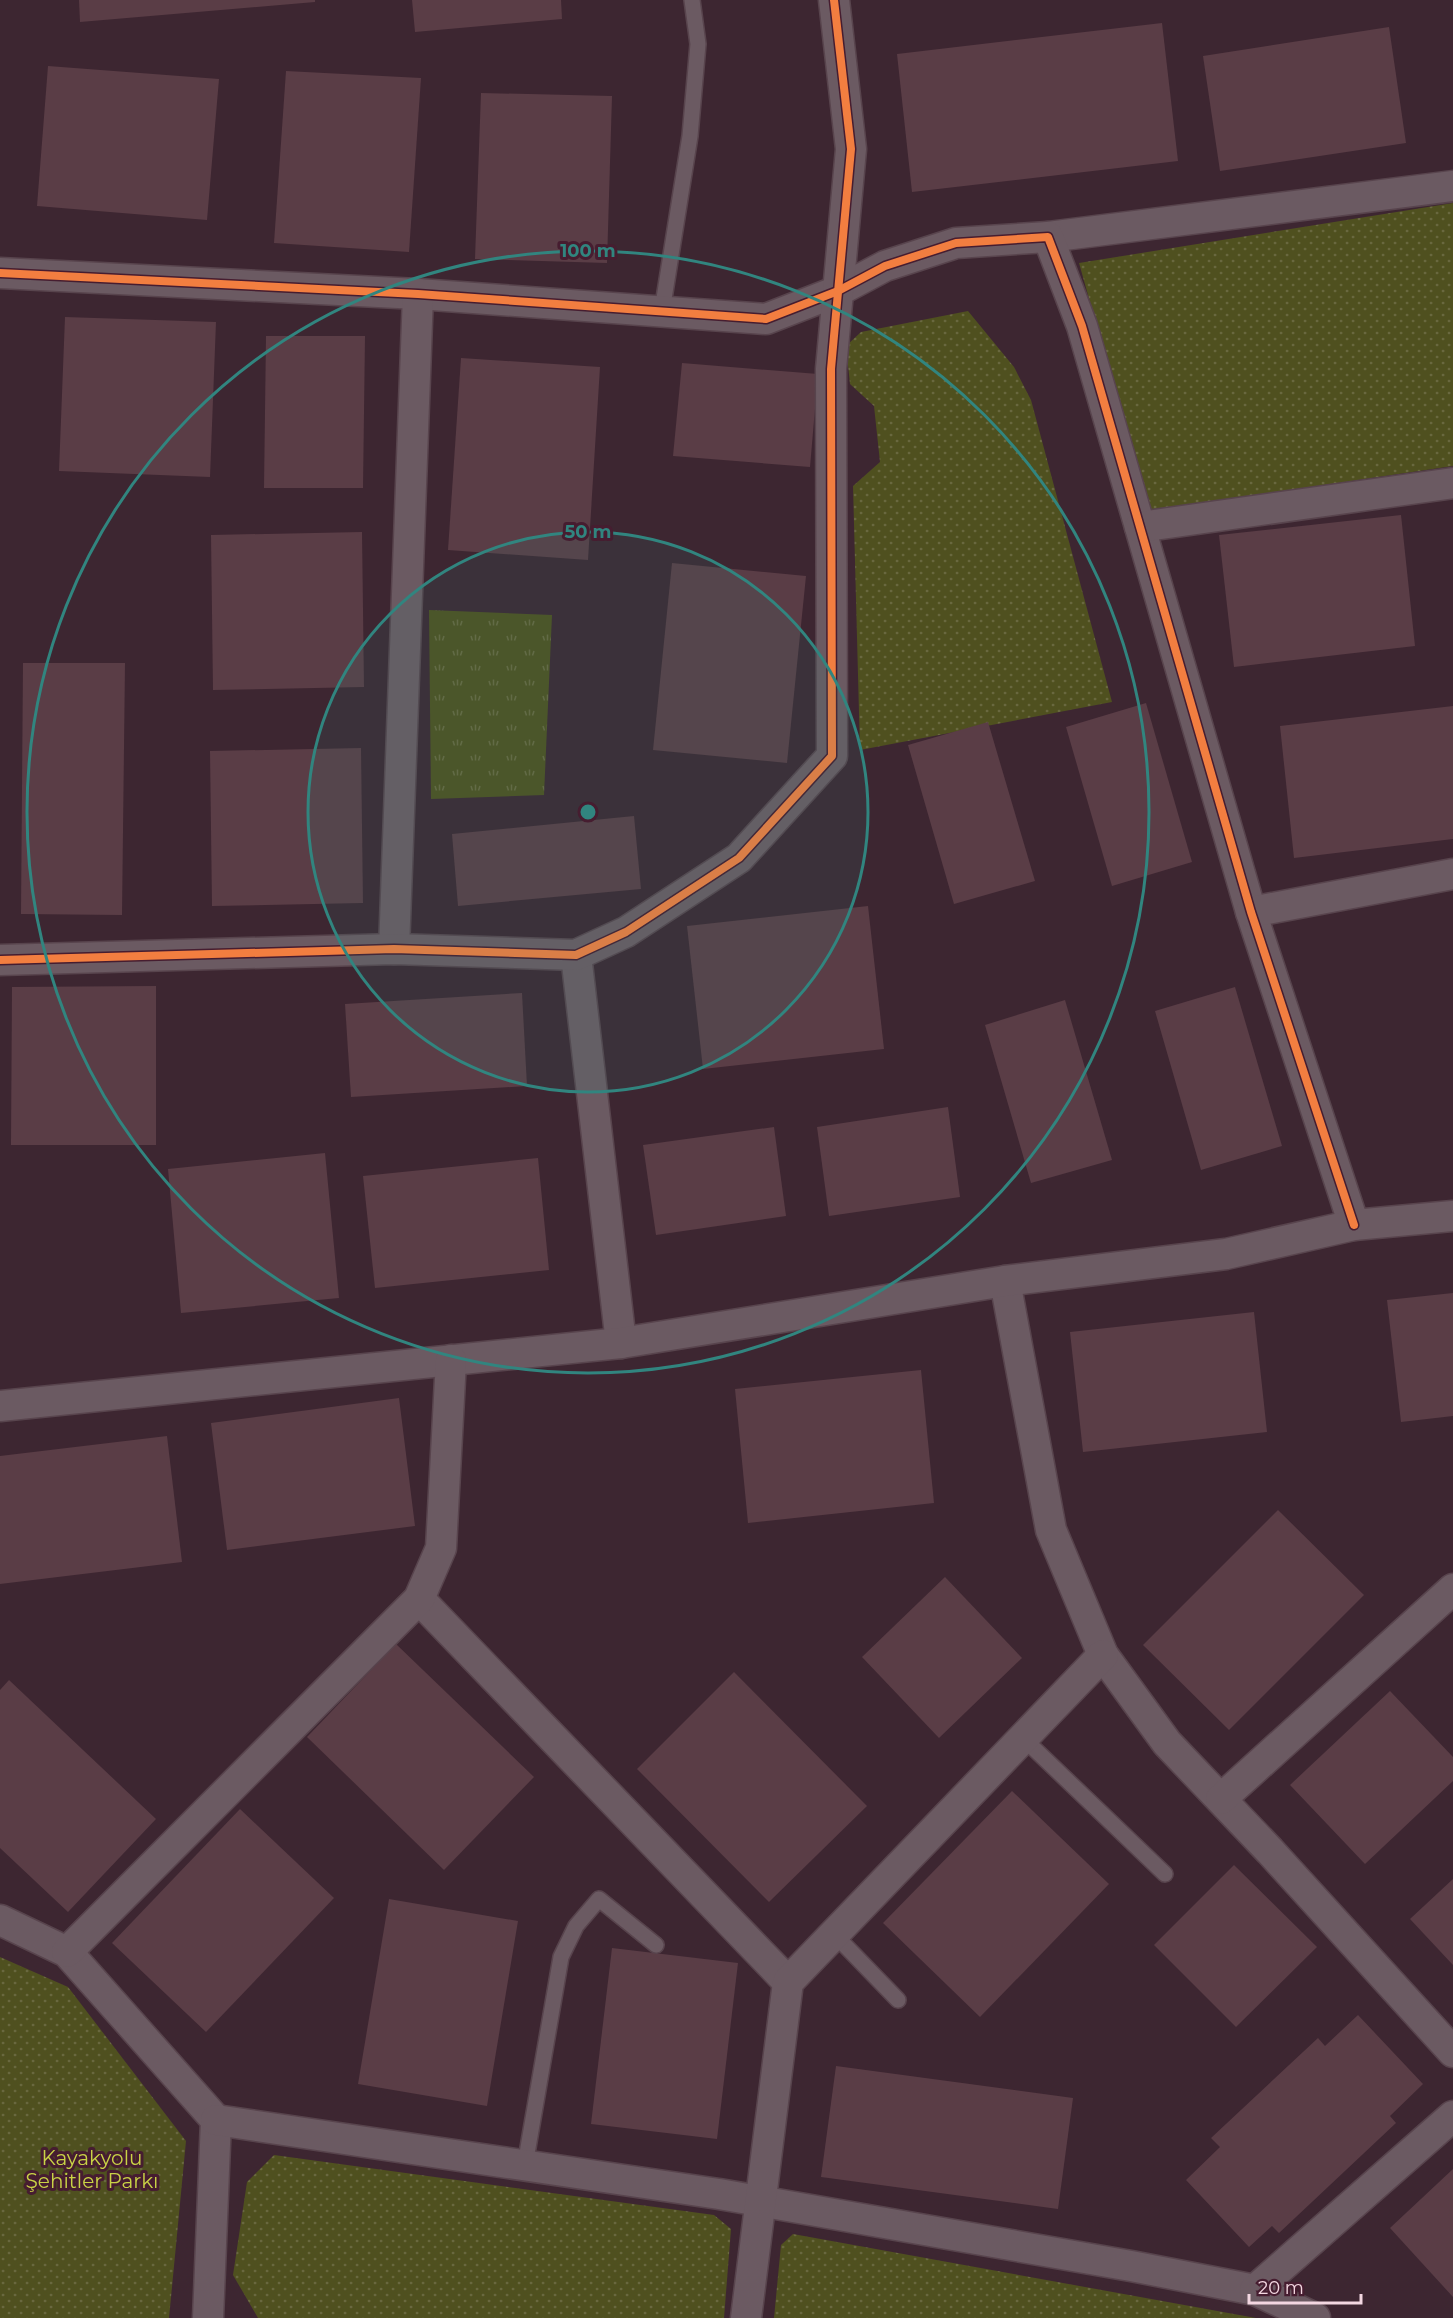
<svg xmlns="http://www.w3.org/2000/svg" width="1453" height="2318" viewBox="0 0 1453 2318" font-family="Montserrat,sans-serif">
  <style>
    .grass { fill: url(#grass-tufts) }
    .park { fill: url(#park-dots) }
    .building { fill: #5a3d46 }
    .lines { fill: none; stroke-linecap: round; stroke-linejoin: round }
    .lane-casing { stroke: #58444d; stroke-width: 18 }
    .street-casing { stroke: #58444d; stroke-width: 33 }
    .lane { stroke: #6b5a62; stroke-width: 15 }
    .street { stroke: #6b5a62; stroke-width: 30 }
    .cycleway-casing { stroke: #461d30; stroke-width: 11 }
    .cycleway { stroke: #f27e40; stroke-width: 8 }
    .ring { fill: none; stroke: #31857f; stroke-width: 3 }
    .labels { text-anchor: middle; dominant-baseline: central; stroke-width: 6; stroke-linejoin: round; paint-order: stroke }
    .park-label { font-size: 20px; fill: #c9d346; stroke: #461d30 }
    .centre { fill: #31857f; stroke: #461d30; stroke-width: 3 }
    .ring-label { font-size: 18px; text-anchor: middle; font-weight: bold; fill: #31857f; stroke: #461d30; stroke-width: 6; stroke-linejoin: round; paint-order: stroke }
  </style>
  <defs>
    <pattern id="grass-tufts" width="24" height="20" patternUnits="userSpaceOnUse" patternTransform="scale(1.5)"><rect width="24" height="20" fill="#4f501f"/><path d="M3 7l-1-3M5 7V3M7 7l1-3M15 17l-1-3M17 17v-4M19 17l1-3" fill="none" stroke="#69683f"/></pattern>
    <pattern id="park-dots" width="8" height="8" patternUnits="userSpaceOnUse" patternTransform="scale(1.5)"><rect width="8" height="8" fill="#4f501f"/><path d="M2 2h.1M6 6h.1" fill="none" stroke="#69683f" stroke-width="1.8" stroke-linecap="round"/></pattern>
  </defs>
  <rect width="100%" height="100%" fill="#3d2631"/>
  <path class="grass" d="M429,610L552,615L544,795L431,799Z"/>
  <g class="park">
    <path d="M1453,203V466L1149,511L1079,263Z"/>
    <path d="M968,311L1014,367L1031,400L1112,702L860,750L853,486L880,462L874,406L850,384L846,346L861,332Z"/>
    <path d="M0,1957L68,1987L186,2141L169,2318H0Z"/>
    <path d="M274,2155L714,2215L731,2229L724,2318H258L233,2275L247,2182Z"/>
    <path d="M793,2234L1256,2318H774L781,2245Z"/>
  </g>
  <g class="building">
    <path d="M79,0H315V2L80,22Z"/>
    <path d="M412,0H561L562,19L415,32Z"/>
    <path d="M1162,23L1178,161L912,192L897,54Z"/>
    <path d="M1389,27L1406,143L1220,171L1203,56Z"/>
    <path d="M48,66L219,79L207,220L37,206Z"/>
    <path d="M286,71L421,78L409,252L274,243Z"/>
    <path d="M481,93L612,96L607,263L475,259Z"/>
    <path d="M65,317L216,322L210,477L59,471Z"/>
    <path d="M266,336H365L363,488H264Z"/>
    <path d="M461,358L600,367L588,560L448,550Z"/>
    <path d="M682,363L818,374L810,467L673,456Z"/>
    <path d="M1401,515L1415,646L1234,667L1219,535Z"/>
    <path d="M362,532L364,687L213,690L211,535Z"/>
    <path d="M672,563L806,576L787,763L653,750Z"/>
    <path d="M23,663H125L122,915L21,914Z"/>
    <path d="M1146,703L1192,862L1112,886L1066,727Z"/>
    <path d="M1453,706V839L1294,858L1280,726Z"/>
    <path d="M988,722L1035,881L954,904L908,745Z"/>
    <path d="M361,748L363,903L212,906L210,751Z"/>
    <path d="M634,816L641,889L458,906L452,834Z"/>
    <path d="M868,906L884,1049L703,1069L687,926Z"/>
    <path d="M156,986V1145H11L12,987Z"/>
    <path d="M1235,987L1282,1146L1201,1170L1155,1011Z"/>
    <path d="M522,993L527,1086L351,1097L345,1004Z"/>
    <path d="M1065,1000L1112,1160L1031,1183L985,1025Z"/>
    <path d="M948,1107L960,1197L829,1216L817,1127Z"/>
    <path d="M774,1127L786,1216L656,1235L643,1145Z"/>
    <path d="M325,1153L339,1298L181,1313L168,1169Z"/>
    <path d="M538,1158L549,1270L375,1288L363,1176Z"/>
    <path d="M1453,1293V1416L1401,1422L1387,1300Z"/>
    <path d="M1254,1312L1267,1432L1083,1452L1070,1332Z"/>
    <path d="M921,1370L934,1503L748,1523L735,1389Z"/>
    <path d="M399,1398L415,1526L227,1550L211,1423Z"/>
    <path d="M167,1436L182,1562L0,1584V1456Z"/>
    <path d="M1278,1510L1364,1595L1229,1730L1143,1645Z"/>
    <path d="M945,1577L1022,1658L939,1738L862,1657Z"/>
    <path d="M396,1644L534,1777L444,1870L307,1737Z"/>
    <path d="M734,1672L867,1806L769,1902L637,1769Z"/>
    <path d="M9,1680L156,1819L68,1912L0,1848V1690Z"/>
    <path d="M1390,1691L1453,1757V1781L1365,1864L1290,1785Z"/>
    <path d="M1012,1791L1109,1884L980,2017L883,1923Z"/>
    <path d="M240,1809L334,1898L206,2032L112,1943Z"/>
    <path d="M1234,1865L1317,1947L1236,2027L1154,1945Z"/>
    <path d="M1453,1879V1965L1410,1919Z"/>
    <path d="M389,1899L518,1921L487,2106L358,2084Z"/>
    <path d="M612,1948L738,1963L717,2139L591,2124Z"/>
    <path d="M1358,2015L1423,2084L1390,2116L1396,2123L1279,2233L1272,2226L1249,2247L1186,2180L1220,2147L1211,2138L1318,2038L1325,2046Z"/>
    <path d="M836,2066L1073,2098L1058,2209L821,2177Z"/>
    <path d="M1453,2169V2297L1390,2228Z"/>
  </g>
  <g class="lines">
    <defs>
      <g id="lane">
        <path d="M662,311L690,136L698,44L692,0"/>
        <path d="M1023,1738L1165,1874"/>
        <path d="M834,1934L898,2000"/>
        <path d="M525,2165L561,1957L576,1926L599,1899L656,1945"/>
      </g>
      <g id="street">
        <path d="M1048,237L1453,186"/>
        <path d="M0,273L418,294L766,319L838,291L885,266L956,243L1048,237L1082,326L1251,912L1354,1225"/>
        <path d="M1140,527L1453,483"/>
        <path d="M1251,912L1453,874"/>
        <path d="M394,949L418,294"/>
        <path d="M576,955L621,1343"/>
        <path d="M0,960L394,949L576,955L626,932L739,858L832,756L831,369L851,149L834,0"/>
        <path d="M1005,1281L1051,1530L1103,1655L1167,1743L1270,1851L1453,2052"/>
        <path d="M0,1406L621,1343L1005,1281L1226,1254L1354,1225L1453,1216"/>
        <path d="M419,1599L788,1982"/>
        <path d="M1221,1799L1453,1589"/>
        <path d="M0,1920L67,1952L216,2120L208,2318"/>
        <path d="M67,1952L419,1599L441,1548L451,1360"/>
        <path d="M216,2120L719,2194L1131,2266L1255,2290L1315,2318"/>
        <path d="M1255,2290L1453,2116"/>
        <path d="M746,2318L788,1982L1103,1655"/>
      </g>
    </defs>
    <use href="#lane" class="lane-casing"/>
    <use href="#street" class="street-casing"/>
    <use href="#lane" class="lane"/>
    <use href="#street" class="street"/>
    <defs>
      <g id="cycleway">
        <path d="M0,273L418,294L766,319L838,291L885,266L956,243L1048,237L1082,326L1251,912L1354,1225"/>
        <path d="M0,960L394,949L576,955L626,932L739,858L832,756L831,369L851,149L834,0"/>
      </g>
    </defs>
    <use href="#cycleway" class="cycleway-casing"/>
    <use href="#cycleway" class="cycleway"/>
  </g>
  <circle cx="588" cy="812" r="280" fill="#31857f" fill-opacity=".12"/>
  <g class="ring">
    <circle cx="588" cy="812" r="280"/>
    <circle cx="588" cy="812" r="561"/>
  </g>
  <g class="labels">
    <g class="park-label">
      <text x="92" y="2158">Kayakyolu<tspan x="92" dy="23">Şehitler Parkı</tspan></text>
    </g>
  </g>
  <circle cx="588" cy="812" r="9" class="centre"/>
  <g class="ring-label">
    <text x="588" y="257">100 m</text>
    <text x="588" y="538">50 m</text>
  </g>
  <path d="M1249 2294v9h112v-9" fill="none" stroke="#f3d7e1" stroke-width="3"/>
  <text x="1258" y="2294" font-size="18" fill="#f3d7e1" stroke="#461d30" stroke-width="4.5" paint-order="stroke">20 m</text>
</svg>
